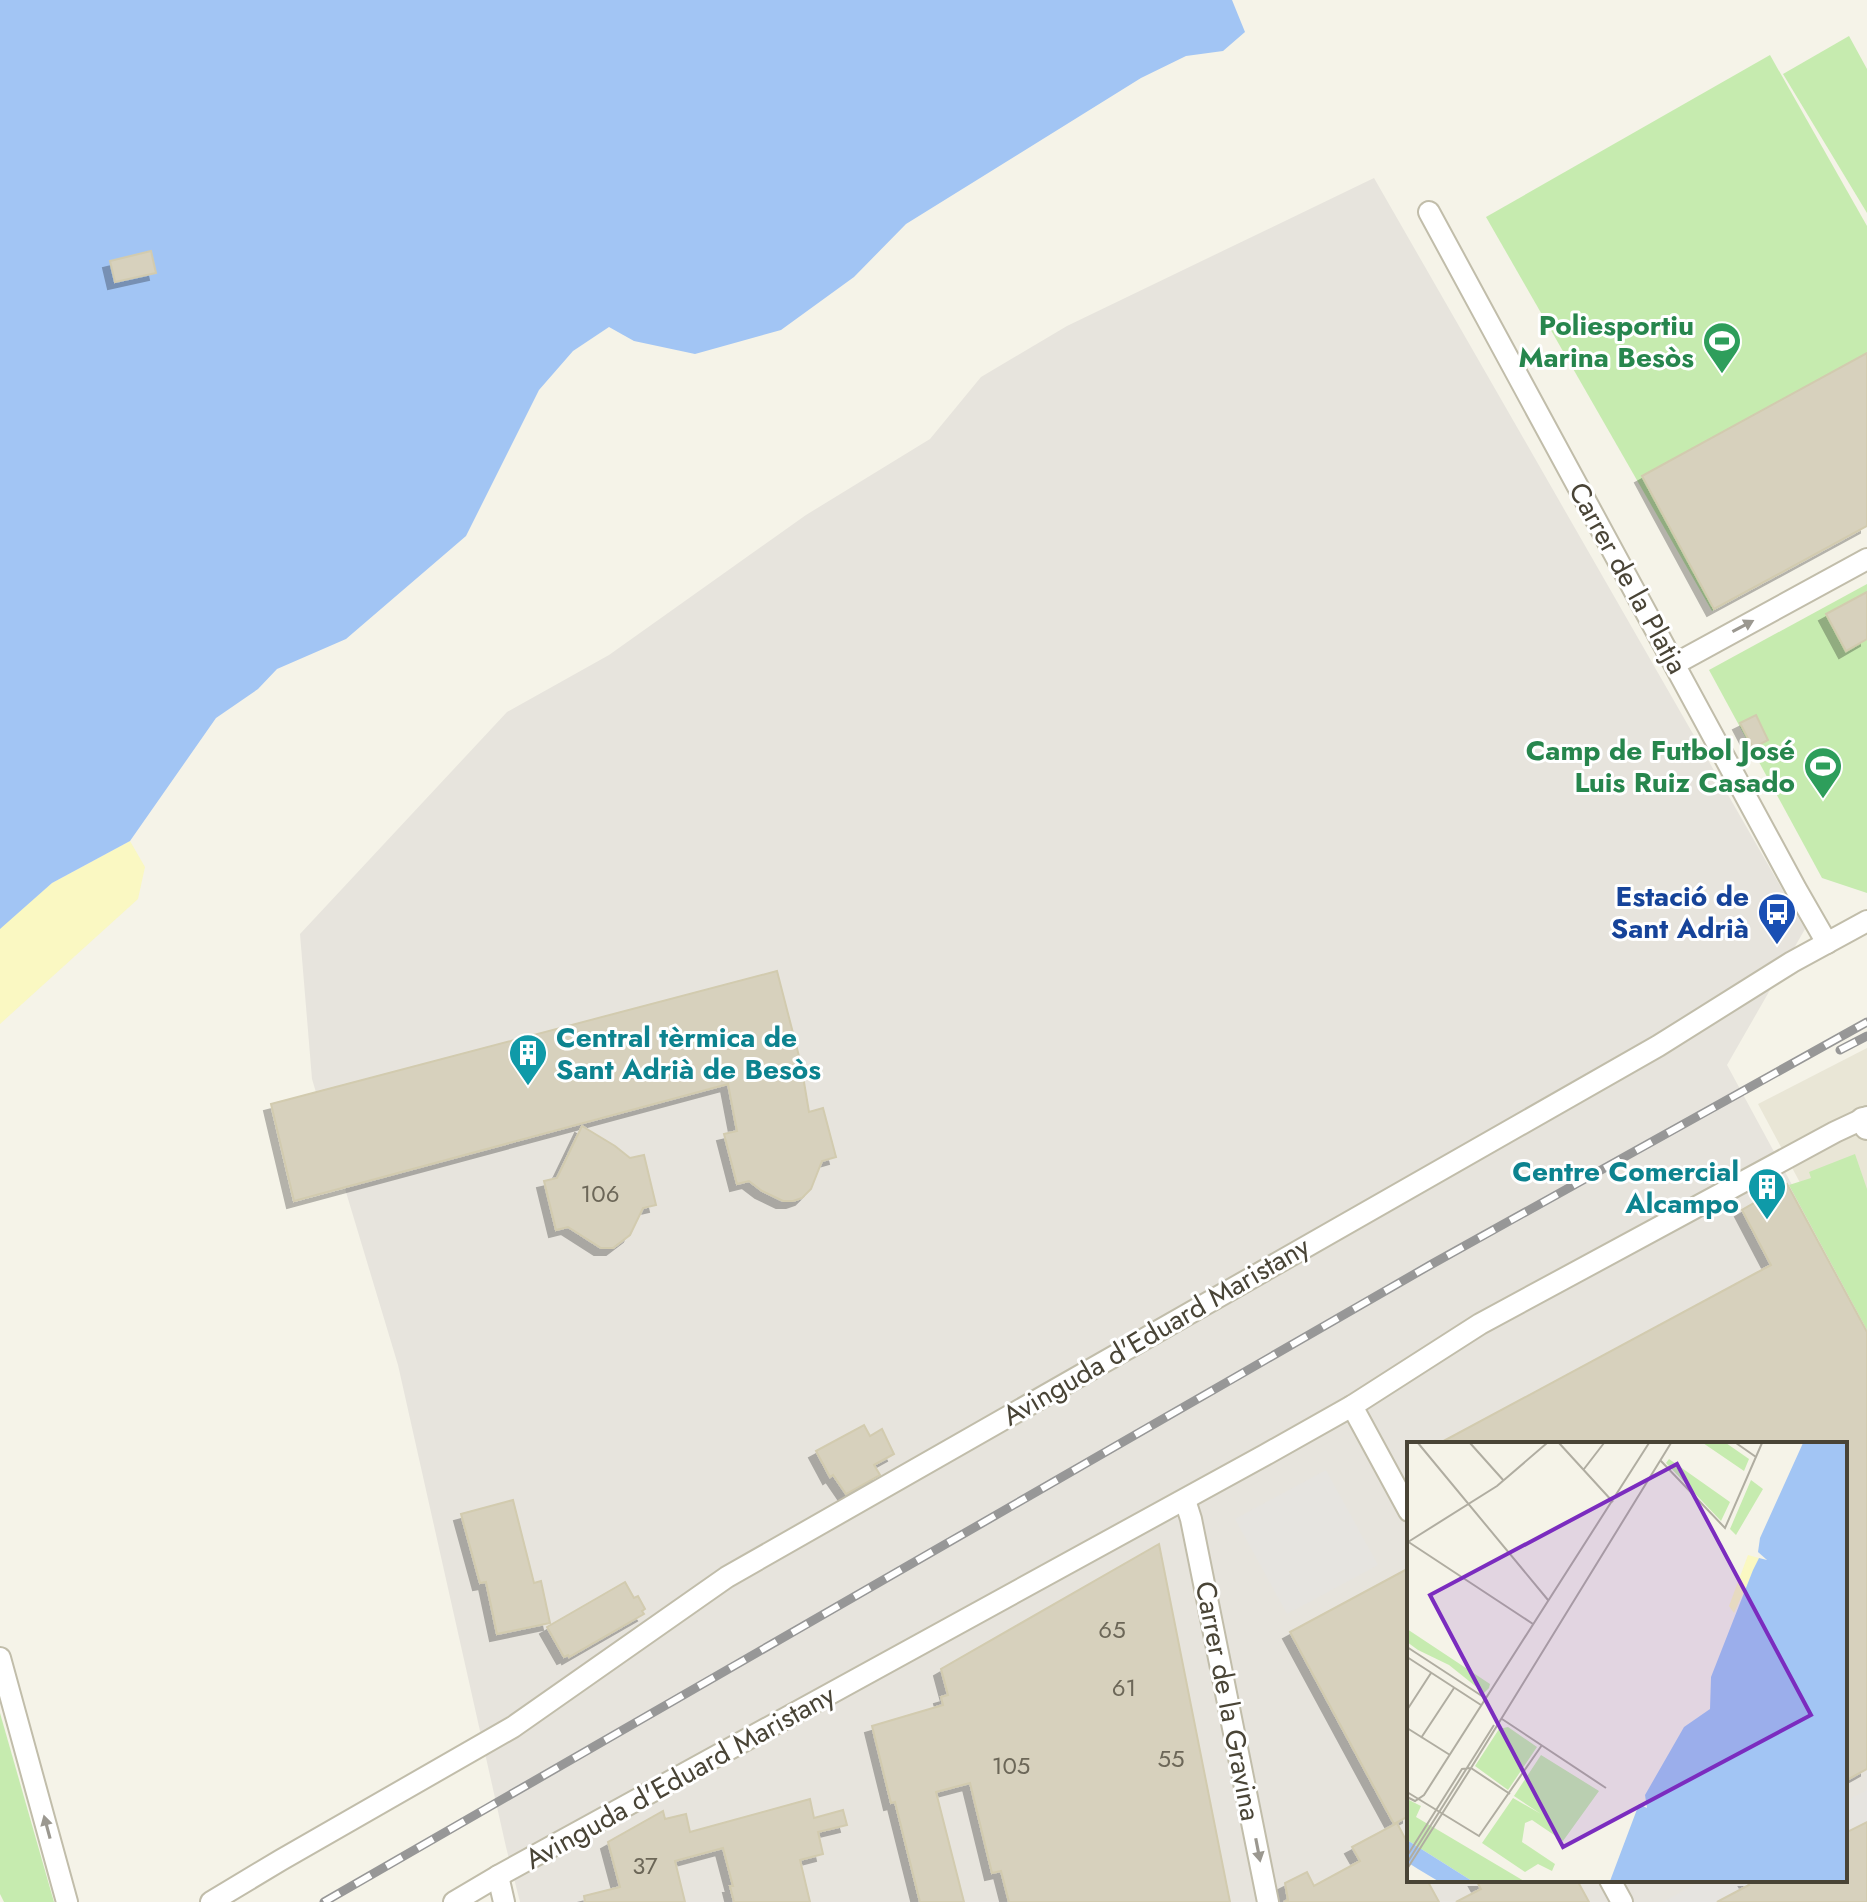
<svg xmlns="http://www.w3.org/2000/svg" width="1867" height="1902" viewBox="0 0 1867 1902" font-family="Jost,sans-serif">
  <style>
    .residential { fill: #e9e6d6 }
    .industrial { fill: #e7e4dd; fill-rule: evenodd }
    .green { fill: #c6ebaf }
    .sand { fill: #faf8c2 }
    .parking { fill: #e6e4e0 }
    .water { fill: #a2c5f4 }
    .building { fill: #d7d1bd; stroke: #d2cbaf; stroke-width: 2; filter: url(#shadow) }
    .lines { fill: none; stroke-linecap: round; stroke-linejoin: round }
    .minor-casing { stroke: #c1bdaa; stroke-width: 24 }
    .tertiary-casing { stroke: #c1bdaa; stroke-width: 28 }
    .minor { stroke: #fff; stroke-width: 20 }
    .tertiary { stroke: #fff; stroke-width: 24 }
    .rail-casing { stroke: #979797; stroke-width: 9 }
    .rail { stroke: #fff; stroke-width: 6; stroke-dasharray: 18; stroke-linecap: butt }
    .oneway { fill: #9b9890 }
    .labels { text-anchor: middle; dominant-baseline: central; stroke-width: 6; stroke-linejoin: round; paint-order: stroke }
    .number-label { font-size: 24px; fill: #6c6758 }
    .leisure-label { font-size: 28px; font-weight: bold; fill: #27864d; stroke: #fff; text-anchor: end }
    .street-label { font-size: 28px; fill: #494436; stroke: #fff }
    .transit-label { font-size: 28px; font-weight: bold; fill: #164399; stroke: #fff; text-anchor: end }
    .culture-label { font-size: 28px; font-weight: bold; fill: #0d838f; stroke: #fff; text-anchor: start }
    .inset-road { fill: none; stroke: #b0ada1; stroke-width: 2 }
    .view { fill: #7b2cbf; fill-opacity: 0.15; stroke: #7b2cbf; stroke-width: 4 }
    .inset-edge { fill: none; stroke: #494436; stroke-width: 4 }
  </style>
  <defs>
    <filter id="shadow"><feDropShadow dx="-7" dy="7" stdDeviation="0" flood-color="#0004"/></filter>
  </defs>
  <rect width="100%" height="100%" fill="#f5f3e8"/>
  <path class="residential" d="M1867,1048V1308L1758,1104Z"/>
  <path class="industrial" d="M1374,178L1805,929L1727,1065L1867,1323V1902H520L506,1847L398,1365L312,1079L300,934L507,712L609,655L806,515L930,439L981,377L1067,326ZM1409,1444H1845V1880H1409Z"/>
  <g class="green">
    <path d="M1849,36L1867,69V213L1783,74Z"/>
    <path d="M1770,55L1867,226V525L1712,611L1486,217Z"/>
    <path d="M1867,584V893L1822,878L1709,670Z"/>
    <path d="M1855,1154L1867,1189V1330L1789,1185L1811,1178L1809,1172Z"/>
    <path d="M0,1713L54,1902H4L0,1894Z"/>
  </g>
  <path class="sand" d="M130,841L145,867L138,899L0,1024V928L52,883Z"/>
  <g class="parking">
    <path d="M1326,1470L1378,1565L1287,1614L1235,1519Z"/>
    <path d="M1867,1790V1902H1663L1703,1880H1845V1802Z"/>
  </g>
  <path class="water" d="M0,0H1232L1245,32L1223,51L1186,56L1141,78L906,224L854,277L781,330L695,354L634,341L609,327L573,351L539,390L466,536L346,639L277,669L258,689L216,718L130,841L52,883L0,929Z"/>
  <g class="building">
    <path d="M151,251L156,273L115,282L110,261Z"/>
    <path d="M1867,353V526L1714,609L1642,476Z"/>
    <path d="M1867,592V639L1846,651L1826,614Z"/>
    <path d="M1756,715L1768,740L1753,748L1740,723Z"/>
    <path d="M777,971L801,1064L809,1112L823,1108L836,1157L822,1161L811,1189L802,1198L793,1201H783L762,1191L749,1181L737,1184L724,1134L737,1131L728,1084L294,1201L271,1104Z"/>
    <path d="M582,1126L615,1146L630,1158L644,1155L656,1205L643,1208L630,1235L613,1248H601L568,1227L556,1230L544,1181L557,1178Z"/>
    <path d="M1787,1184L1867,1332V1769L1845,1781V1444H1438L1771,1265L1742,1210Z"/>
    <path d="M864,1425L870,1436L882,1429L894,1454L874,1465L880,1475L846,1494L833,1475L830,1477L816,1451Z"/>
    <path d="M513,1500L534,1583L541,1581L550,1623L497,1634L486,1582L480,1583L461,1514Z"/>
    <path d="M1159,1544L1230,1902H1009L1001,1871L992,1873L970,1783L936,1792L964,1902H920L895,1802L891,1803L872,1726L943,1705L941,1697L948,1695L941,1669Z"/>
    <path d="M1409,1568V1816L1394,1824L1290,1632Z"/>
    <path d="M625,1582L634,1598L638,1596L645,1609L642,1611L644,1614L569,1657L568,1655L564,1657L547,1627Z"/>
    <path d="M810,1799L814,1818L843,1810L847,1825L818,1832L823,1854L800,1860L810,1902H734L730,1886H733L723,1848L675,1861L685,1902H585L584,1896L620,1887L608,1842L663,1811L665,1819L686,1814L690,1832Z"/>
    <path d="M1867,1822V1902H1717L1749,1885L1746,1880H1845V1833Z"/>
    <path d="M1397,1823L1409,1846V1880H1427L1439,1902H1284L1288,1900L1285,1883L1307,1872L1314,1886L1360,1861L1352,1847Z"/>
    <path d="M1476,1880H1577L1589,1902H1456L1481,1889Z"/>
  </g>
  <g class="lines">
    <defs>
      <g id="minor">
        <path d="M1429,212L1796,889L1827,943"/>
        <path d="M1675,664L1867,559"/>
        <path d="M1352,1406L1409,1511"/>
        <path d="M1185,1500L1191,1519L1268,1902"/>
        <path d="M0,1658L67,1902"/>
        <path d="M498,1876L504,1902"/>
        <path d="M1610,1880L1622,1902"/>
        <path d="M211,1902L281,1860L513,1727L727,1577L1658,1046L1792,962L1867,921"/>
        <path d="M454,1902L498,1876L1265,1455L1352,1406L1480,1324L1835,1132L1867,1117"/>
      </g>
      <path id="tertiary" d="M1863,1120L1867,1127"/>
    </defs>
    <use href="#minor" class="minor-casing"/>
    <use href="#tertiary" class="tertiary-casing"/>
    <use href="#minor" class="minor"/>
    <use href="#tertiary" class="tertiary"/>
    <defs>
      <g id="rail">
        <path d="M1840,1050L1867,1036"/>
        <path d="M324,1902L1432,1264L1867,1022"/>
      </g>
    </defs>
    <use href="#rail" class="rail-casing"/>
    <use href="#rail" class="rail"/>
  </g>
  <defs><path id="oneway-solid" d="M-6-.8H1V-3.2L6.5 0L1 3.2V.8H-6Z" transform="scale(2)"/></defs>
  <g class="oneway">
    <use href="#oneway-solid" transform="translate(1743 626) rotate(-28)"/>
    <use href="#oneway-solid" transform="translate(47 1827) rotate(-105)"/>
    <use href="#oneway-solid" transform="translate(1258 1850) rotate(79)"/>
  </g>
  <defs>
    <symbol id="stadium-pin" viewBox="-11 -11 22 30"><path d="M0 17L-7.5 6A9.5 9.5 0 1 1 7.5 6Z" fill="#2e9e5b" stroke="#fff"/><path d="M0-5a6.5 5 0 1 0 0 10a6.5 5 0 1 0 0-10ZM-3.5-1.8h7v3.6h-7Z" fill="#fff"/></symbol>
    <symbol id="bus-pin" viewBox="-11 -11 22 30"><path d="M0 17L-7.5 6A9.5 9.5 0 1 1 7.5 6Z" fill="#1a4fb4" stroke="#fff"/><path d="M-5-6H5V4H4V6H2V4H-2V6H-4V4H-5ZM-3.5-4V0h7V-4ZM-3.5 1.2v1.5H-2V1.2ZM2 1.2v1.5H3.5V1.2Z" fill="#fff"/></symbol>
    <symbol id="building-pin" viewBox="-11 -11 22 30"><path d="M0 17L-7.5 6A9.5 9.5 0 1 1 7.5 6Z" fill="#0f9aa8" stroke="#fff"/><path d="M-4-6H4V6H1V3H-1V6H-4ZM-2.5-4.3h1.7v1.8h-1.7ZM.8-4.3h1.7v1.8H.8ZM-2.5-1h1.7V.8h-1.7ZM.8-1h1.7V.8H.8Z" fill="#fff"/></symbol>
  </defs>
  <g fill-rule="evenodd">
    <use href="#stadium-pin" x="1700" y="319" width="44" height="60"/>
    <use href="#stadium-pin" x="1801" y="744" width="44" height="60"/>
    <use href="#bus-pin" x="1755" y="890" width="44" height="60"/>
    <use href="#building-pin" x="506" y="1031" width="44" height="60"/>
    <use href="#building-pin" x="1745" y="1165" width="44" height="60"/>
  </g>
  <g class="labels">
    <g class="number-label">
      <text x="600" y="1193">106</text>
      <text x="1112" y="1629">65</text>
      <text x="1124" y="1687">61</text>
      <text x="1171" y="1758">55</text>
      <text x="1011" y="1765">105</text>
      <text x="645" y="1865">37</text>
    </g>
    <g class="leisure-label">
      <text x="1694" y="325">Poliesportiu<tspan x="1694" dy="32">Marina Besòs</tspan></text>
      <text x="1795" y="750">Camp de Futbol José<tspan x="1795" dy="32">Luis Ruiz Casado</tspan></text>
    </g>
    <g class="street-label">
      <text transform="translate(1628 578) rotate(61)">Carrer de la Platja</text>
      <text transform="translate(1156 1331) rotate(-30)">Avinguda d'Eduard Maristany</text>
      <text transform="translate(1228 1701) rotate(79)">Carrer de la Gravina</text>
      <text transform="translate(680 1777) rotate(-29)">Avinguda d'Eduard Maristany</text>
    </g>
    <g class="transit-label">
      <text x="1749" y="896">Estació de<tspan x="1749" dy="32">Sant Adrià</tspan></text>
    </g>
    <g class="culture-label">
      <text x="556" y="1037">Central tèrmica de<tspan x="556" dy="32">Sant Adrià de Besòs</tspan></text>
      <text x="1739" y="1171" text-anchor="end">Centre Comercial<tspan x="1739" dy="32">Alcampo</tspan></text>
    </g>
  </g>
  <g transform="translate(1407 1442)">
    <rect width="440" height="440" fill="#f5f3e8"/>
    <path d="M296,1H319L342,17L337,29ZM262,17L323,60L314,79L259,21ZM344,38L356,47L329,93L323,87ZM0,187L83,242L82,246L77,251L42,223L11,208L0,200ZM101,285L130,305L101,348L68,324L92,287ZM134,313L192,349L156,399L125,378L118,381L115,400L148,422L145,429L131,422L118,430L75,401L106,356L134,372L107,354ZM0,357L14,364L9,375L117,439H65L0,398Z" fill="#c6ebaf"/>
    <path d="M341,113L352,116L327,171L322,164Z" fill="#faf8c2"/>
    <path d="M396,1H440V439H203L232,362L240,366L238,353L277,285L303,267L304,235L346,128L352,116L360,118L351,110L353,96ZM0,398L65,439H31L11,427L0,420Z" fill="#a2c5f4"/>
    <path class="inset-road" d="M11,1L141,158M63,1L97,39M152,1L206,60M329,1L349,15M253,18L318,86L355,1M177,27L197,1M0,99L126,182M1,100L90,44L140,1M0,205L78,256M0,215L74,263M0,268L24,231M95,277L199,346M0,286L43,313M14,296L47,246M0,350L72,394L135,303M103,352L64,326L264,1M0,355L8,359L17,353L242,1M0,414L55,327L64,326M0,421L87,283M0,427L64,326"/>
    <path class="view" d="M270,22L404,273L156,405L23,153Z"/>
    <rect width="440" height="440" class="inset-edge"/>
  </g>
</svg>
